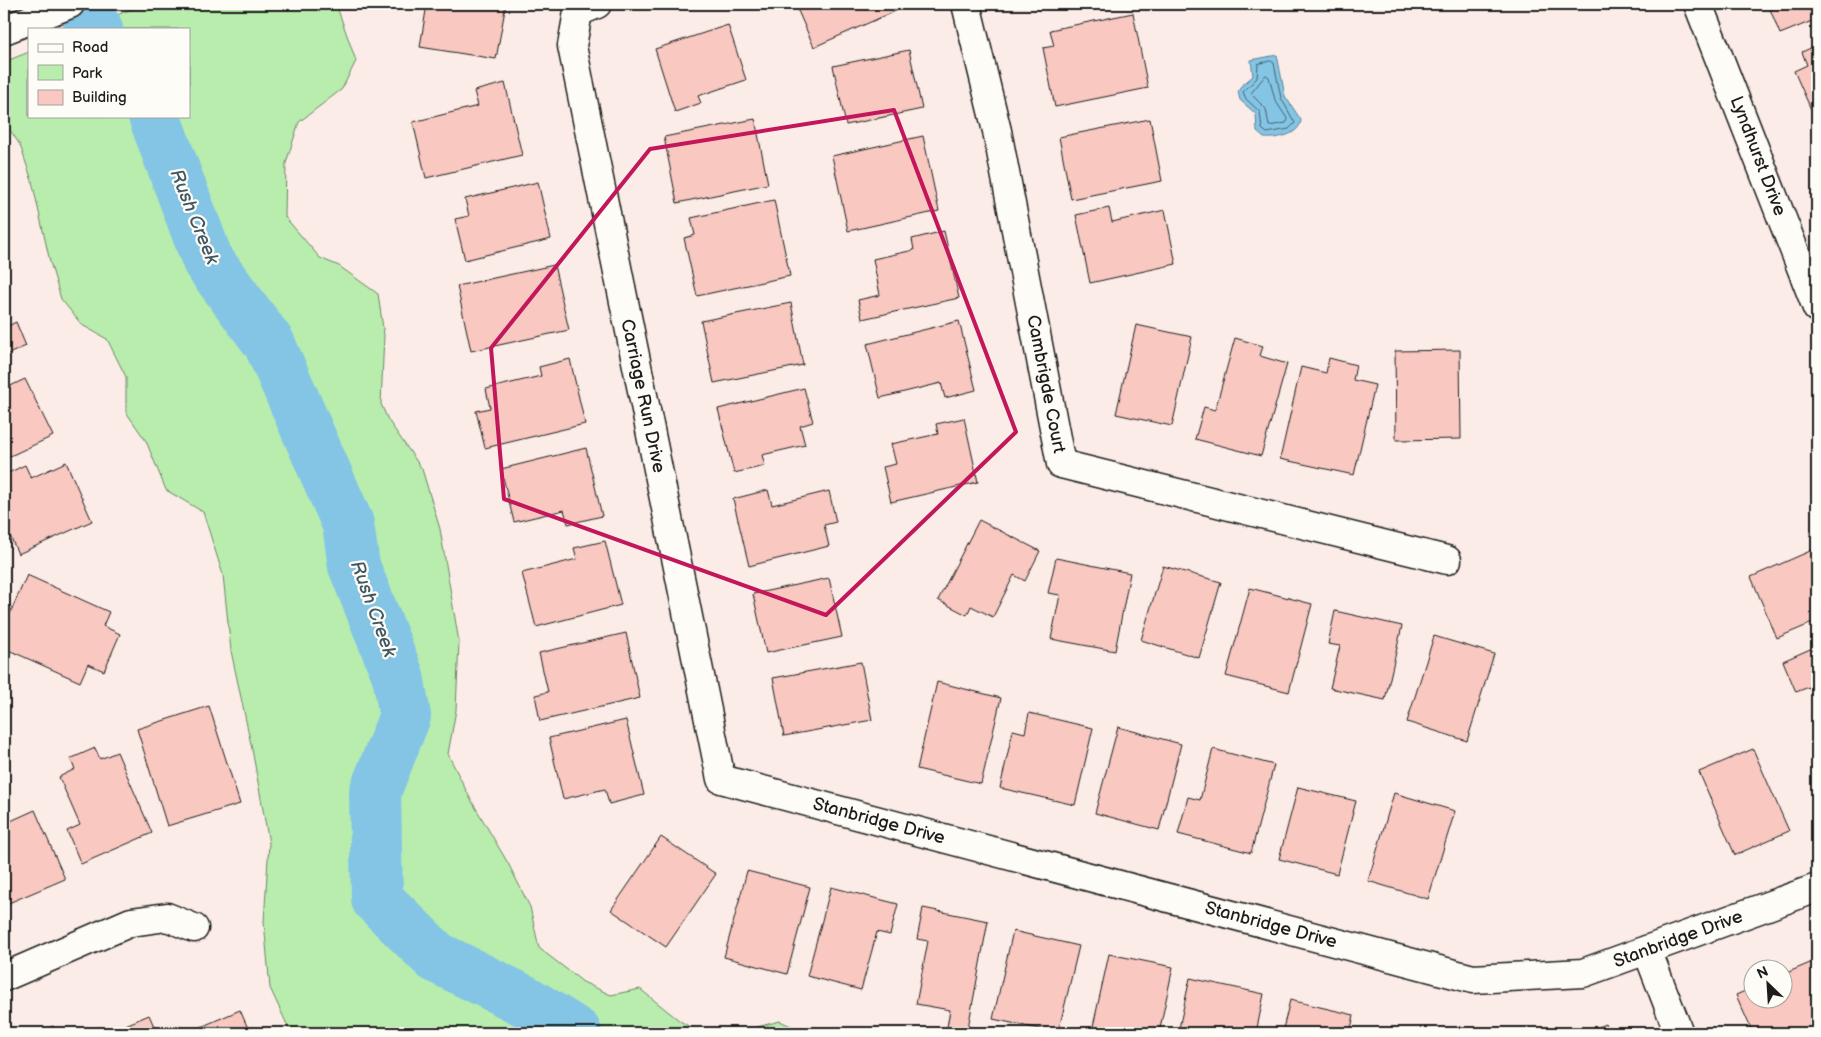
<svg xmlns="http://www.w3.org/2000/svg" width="1821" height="1037" viewBox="0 0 1821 1037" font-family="'Balsamiq Sans',sans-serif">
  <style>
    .green { fill: #b8edae; stroke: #6a8465 }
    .water { fill: #84c5e5; stroke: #5a8195 }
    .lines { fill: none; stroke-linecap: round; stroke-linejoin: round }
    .shore { stroke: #46606c; stroke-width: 1 }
    .river { stroke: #84c5e5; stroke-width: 52 }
    .building { fill: #f8c8c1; stroke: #1c1c1c }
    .minor-casing { stroke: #1c1c1c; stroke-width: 31 }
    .secondary-casing { stroke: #1c1c1c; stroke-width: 31 }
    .minor { stroke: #fdfcf7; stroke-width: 28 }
    .secondary { stroke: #fdfcf7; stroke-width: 28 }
    .marked { fill: none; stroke: #c2185b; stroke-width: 4; stroke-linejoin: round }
    .labels { text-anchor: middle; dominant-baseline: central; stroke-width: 4.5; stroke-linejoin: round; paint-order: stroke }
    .street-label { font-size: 18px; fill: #1c1c1c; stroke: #fdfcf7 }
    .water-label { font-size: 19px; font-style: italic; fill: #405762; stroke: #fdfcf7 }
  </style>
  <rect width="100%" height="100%" fill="#fcece7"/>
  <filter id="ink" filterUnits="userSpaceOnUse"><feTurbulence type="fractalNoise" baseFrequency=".02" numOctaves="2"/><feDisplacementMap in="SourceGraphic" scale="10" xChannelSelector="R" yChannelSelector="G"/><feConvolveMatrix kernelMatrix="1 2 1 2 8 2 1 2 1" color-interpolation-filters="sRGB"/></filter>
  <g filter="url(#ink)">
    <g class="green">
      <path d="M143,4H336L356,61L342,89L299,122L286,163L285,217L320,258L339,266L378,294L384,335L381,404L388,420L422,469L440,529L459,642L456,710L448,754L470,798L509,865L530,907L539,948L583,982L611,995L640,989L680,1021L700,1033H291L270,988L264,922L269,843L252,749L231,651L223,575L203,512L166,490L146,441L126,412V377L107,339L82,325L61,299L50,262L32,181L20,145L4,121V62L29,52V116H189V29H84Z"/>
      <path d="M780,1021L806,1033H738L745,1030Z"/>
    </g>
    <path class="water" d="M1277,55L1285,96L1301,120C1300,135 1277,139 1264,138L1257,132L1256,114L1240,100L1238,92L1241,86L1253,76L1251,60Z"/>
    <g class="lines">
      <g class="shore">
        <path d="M1271,61L1274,63L1281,98L1295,123L1289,129L1267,133L1262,129L1260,112L1246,99L1243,92L1257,78L1258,64Z"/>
        <path d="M1266,75L1269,77L1275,100L1288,120L1286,123L1269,126L1266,109L1251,94Z"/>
      </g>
      <g class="river">
        <path d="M87,15L97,29"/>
        <path d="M154,116L208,261L269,343L348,524L354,566L398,676L405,716L375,792L377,899L436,957L525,1001L576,1033"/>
      </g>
    </g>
    <g class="building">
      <path d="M427,4H506L496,59L420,47Z"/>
      <path d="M795,4H898L900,9L814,47Z"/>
      <path d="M1768,4H1817V19L1780,34Z"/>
      <path d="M1133,13L1148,88L1055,107L1043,48L1054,46L1050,30Z"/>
      <path d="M728,25L746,80L698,96L701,103L675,112L655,49Z"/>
      <path d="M1817,45V123L1794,71L1807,65L1802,52Z"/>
      <path d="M909,50L922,109L846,125L833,66Z"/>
      <path d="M505,83L522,155L426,178L413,122L478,106L474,91Z"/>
      <path d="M755,119L768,184L677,203L664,137Z"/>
      <path d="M1150,119L1162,181L1071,199L1059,137Z"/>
      <path d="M923,136L939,211L848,231L832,156Z"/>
      <path d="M538,182L551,239L465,260L455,219L469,216L465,199Z"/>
      <path d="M774,200L790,276L697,296L684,238L695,235L691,218Z"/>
      <path d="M1109,208L1112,222L1165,210L1176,264L1090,283L1076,215Z"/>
      <path d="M944,231L959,298L862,319L858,300L880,295L873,259L914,250L912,239Z"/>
      <path d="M554,265L569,330L471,351L457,286Z"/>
      <path d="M791,303L803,365L714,383L701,321Z"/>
      <path d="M959,321L976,390L945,398L941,383L880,398L867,344Z"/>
      <path d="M16,322L26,346L4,356V328Z"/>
      <path d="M1136,325L1192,337L1172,426L1116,414Z"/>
      <path d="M1235,338L1263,346L1260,356L1287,364L1261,456L1195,439L1204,407L1215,410Z"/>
      <path d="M1460,350L1461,439L1396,440L1395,351Z"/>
      <path d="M1329,358L1356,365L1353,380L1375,385L1354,475L1280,459L1301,367L1326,373Z"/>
      <path d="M570,359L585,424L485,448L476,411L490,408L486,389L541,376L539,367Z"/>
      <path d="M25,379L53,436L4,459V389Z"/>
      <path d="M804,388L813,422L800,426L805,445L762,455L765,466L734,473L718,409Z"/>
      <path d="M964,418L978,482L891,502L883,467L896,464L891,444L938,434L936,424Z"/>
      <path d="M586,448L602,516L568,524L564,510L514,522L501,469Z"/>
      <path d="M66,462L92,521L18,554L4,522V475L25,465L31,478Z"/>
      <path d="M768,490L772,505L829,491L836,522L824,525L829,546L749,566L733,499Z"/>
      <path d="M979,520L1040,551L1025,581L1014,575L993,617L971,606L967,615L938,600Z"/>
      <path d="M605,541L621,605L536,627L522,573L577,559L574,548Z"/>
      <path d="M1817,548V621L1777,638L1751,577Z"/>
      <path d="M1056,558L1130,573L1115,651L1051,639L1060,595L1048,593Z"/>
      <path d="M1163,566L1221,582L1199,658L1141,640Z"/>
      <path d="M27,575L109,612L103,626L120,634L104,671L88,664L80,682L4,648V627Z"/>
      <path d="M829,578L842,637L766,653L753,594Z"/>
      <path d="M1250,588L1312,604L1289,692L1226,676Z"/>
      <path d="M1335,611L1402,626L1385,700L1330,688L1340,646L1328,644Z"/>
      <path d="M626,633L640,698L540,721L535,695L548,692L539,653Z"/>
      <path d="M1434,636L1494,654L1467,741L1407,722Z"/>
      <path d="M1817,646V706L1809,687L1796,692L1783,661Z"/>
      <path d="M861,662L872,720L784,736L773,678Z"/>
      <path d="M937,682L1001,698L981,784L917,769Z"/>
      <path d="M209,706L240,804L167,826L137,729Z"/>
      <path d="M1029,713L1093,728L1075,805L1000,788L1013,730L1025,733Z"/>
      <path d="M626,720L644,795L609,804L605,789L563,799L549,738Z"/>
      <path d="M1118,727L1181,744L1159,830L1095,813Z"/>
      <path d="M95,748L100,759L117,752L152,833L81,864L67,831L80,825L59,777L75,769L70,759Z"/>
      <path d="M1213,749L1274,765L1251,853L1178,834L1188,797L1200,800Z"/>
      <path d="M1753,749L1789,831L1735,855L1699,772Z"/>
      <path d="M1298,787L1356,801L1337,874L1279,859Z"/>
      <path d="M1394,793L1455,811L1428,899L1368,881Z"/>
      <path d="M35,810L65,879L4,905V824Z"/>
      <path d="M661,837L716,874L666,947L611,910Z"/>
      <path d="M747,871L810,887L787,974L724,957Z"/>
      <path d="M831,887L898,904L890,935L877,932L861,990L807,976Z"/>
      <path d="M923,908L988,921L967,1033H946L950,1010L916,1004L928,941L917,939Z"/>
      <path d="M1013,931L1079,946L1058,1033L993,1019Z"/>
      <path d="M1109,954L1173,967L1159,1033H1103L1092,1031Z"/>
      <path d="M1817,960V1027L1802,1033H1753L1736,995L1754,987V1000H1784V974Z"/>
      <path d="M1190,978L1264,994L1256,1033H1178Z"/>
      <path d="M1290,1000L1354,1015L1350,1033H1282Z"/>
      <path d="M240,1010L250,1033H187Z"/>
      <path d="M149,1015L157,1033H107Z"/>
      <path d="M1605,1024L1609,1033H1583Z"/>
      <path d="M53,1026L56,1033H36Z"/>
    </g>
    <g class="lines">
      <defs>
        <g id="minor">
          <path d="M597,4L578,12L572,46L721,779L1473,979L1583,973L1817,888"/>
          <path d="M966,4L997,131L1061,464L1447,560"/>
          <path d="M1698,4L1817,308"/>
          <path d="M1647,950L1679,1033"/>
          <path d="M4,977L131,922L167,917L194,928"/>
        </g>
        <path id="secondary" d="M4,30L70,4"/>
      </defs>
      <use href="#minor" class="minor-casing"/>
      <use href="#secondary" class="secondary-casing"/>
      <use href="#minor" class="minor"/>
      <use href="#secondary" class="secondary"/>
    </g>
  </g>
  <path class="marked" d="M894,110L1016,432L826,615L504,499L491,348L650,149Z"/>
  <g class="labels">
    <g class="street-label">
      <text transform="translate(1758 156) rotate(69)">Lyndhurst Drive</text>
      <text transform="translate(1046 384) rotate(79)">Cambrigde Court</text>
      <text transform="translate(643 396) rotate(78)">Carriage Run Drive</text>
      <text transform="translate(879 821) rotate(15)">Stanbridge Drive</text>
      <text transform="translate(1271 925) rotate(15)">Stanbridge Drive</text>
      <text transform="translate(1678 939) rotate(-20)">Stanbridge Drive</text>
    </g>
    <g class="water-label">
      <text transform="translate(194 217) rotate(68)">Rush Creek</text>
      <text transform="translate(373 609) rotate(70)">Rush Creek</text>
    </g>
  </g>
  <rect width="1821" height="1037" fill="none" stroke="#fdfcf7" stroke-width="20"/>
  <rect x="10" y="10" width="1801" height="1017" fill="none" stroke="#1c1c1c" stroke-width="2" filter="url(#ink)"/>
  <rect x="28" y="28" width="162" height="90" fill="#fdfcf7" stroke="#a3a29f"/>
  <rect x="38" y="44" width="25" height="8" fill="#fdfcf7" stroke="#a3a29f"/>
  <text x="72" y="52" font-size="15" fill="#1c1c1c">Road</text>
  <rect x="38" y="65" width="25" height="15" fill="#b8edae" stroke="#a3a29f"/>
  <text x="72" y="78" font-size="15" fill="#1c1c1c">Park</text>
  <rect x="38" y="90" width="25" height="15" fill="#f8c8c1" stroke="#a3a29f"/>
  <text x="72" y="102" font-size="15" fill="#1c1c1c">Building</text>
  <g transform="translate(1768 984) rotate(335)"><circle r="24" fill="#fdfcf7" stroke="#a3a29f"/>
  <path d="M0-4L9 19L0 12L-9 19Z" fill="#1c1c1c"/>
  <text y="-8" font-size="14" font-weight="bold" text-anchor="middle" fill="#1c1c1c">N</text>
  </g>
</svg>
